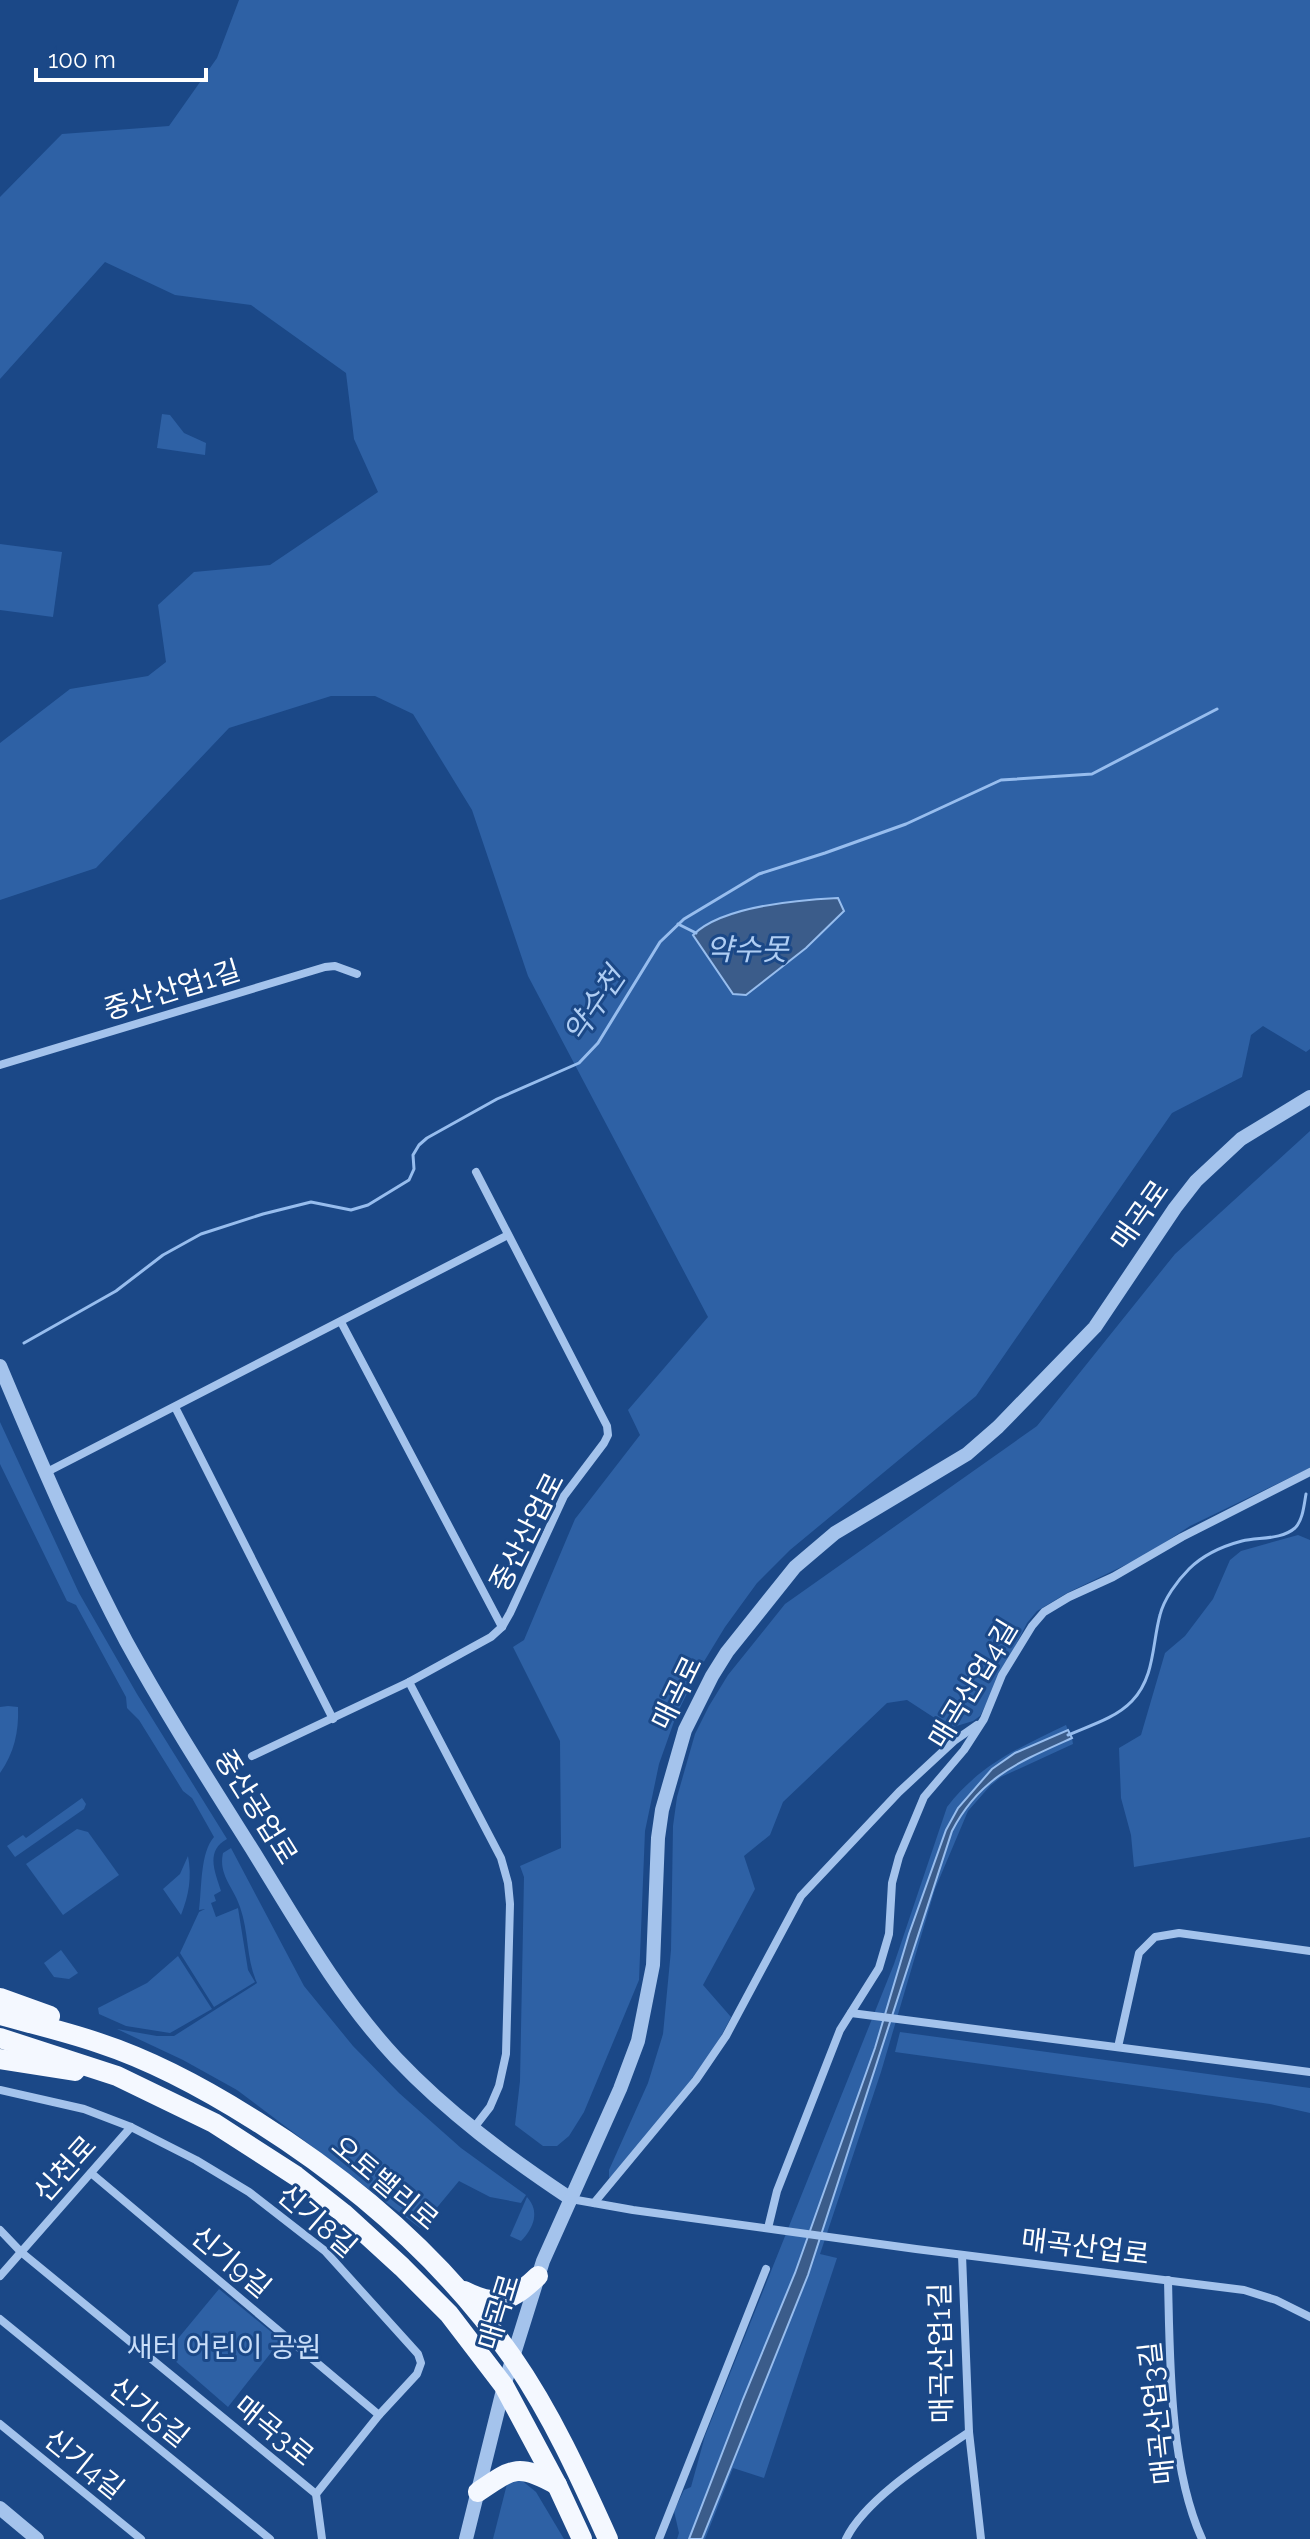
<svg xmlns="http://www.w3.org/2000/svg" width="1310" height="2539" viewBox="0 0 1310 2539" font-family="Raleway,'Noto Sans KR',sans-serif">
  <style>
    .green { fill: #2e61a5 }
    .water { fill: #3b5c8a; stroke: #97bdee; stroke-width: 2 }
    .lines { fill: none; stroke-linecap: round; stroke-linejoin: round }
    .stream { stroke: #97bdee; stroke-width: 3 }
    .minor { stroke: #a4c3ec; stroke-width: 8 }
    .tertiary { stroke: #a4c3ec; stroke-width: 14 }
    .trunk { stroke: #f4f8ff; stroke-width: 20 }
    .labels { text-anchor: middle; dominant-baseline: central; stroke-width: 6; stroke-linejoin: round; paint-order: stroke }
    .street-label { font-size: 28px; fill: #fff; stroke: #1b4887 }
    .park-label { font-size: 28px; fill: #c9def9; stroke: #1b4887 }
    .water-label { font-size: 30px; font-style: italic; fill: #afcdf3; stroke: #1b4887 }
  </style>
  <rect width="100%" height="100%" fill="#1b4887"/>
  <g class="green">
    <path d="M239,0H1310V1049L1306,1052L1263,1026L1251,1035L1242,1077L1172,1113L976,1396L790,1550L757,1583L725,1627L697,1673L676,1716L659,1764L645,1831L639,1980L584,2112L569,2136L557,2146H543L515,2125L520,2081L524,1877L520,1866L561,1848L560,1741L513,1647L524,1640L575,1519L640,1435L628,1410L708,1317L528,976L472,810L413,714L375,696H331L229,728L96,868L0,900V743L70,689L148,676L166,662L158,605L194,572L270,565L378,492L354,439L346,373L251,305L175,295L105,262L0,379V197L62,134L169,126L217,58Z"/>
    <path d="M162,414L170,415L184,433L206,443L205,455L157,448Z"/>
    <path d="M0,544L62,552L53,617L0,610Z"/>
    <path d="M1310,1131V1468L1190,1526L1144,1556L1067,1593L1037,1611L1027,1623L980,1716L973,1721L950,1728L907,1700L887,1703L783,1802L770,1835L744,1856L755,1889L703,1985L731,2017C702,2076 655,2125 613,2176L609,2178V2170L648,2083L663,2034L671,1950L673,1826L677,1797L695,1734L709,1706L728,1675L785,1604L1037,1426L1175,1254Z"/>
    <path d="M0,1422L79,1593L137,1694L227,1839C205,1851 215,1872 221,1891L214,1895L216,1901L211,1903L216,1917L238,1908L248,1970L255,1982L214,2007L180,1953L199,1912L205,1909L199,1910C202,1888 200,1853 214,1837L192,1798L183,1791L139,1720L127,1708L126,1697L76,1605L67,1601L0,1464Z"/>
    <path d="M1298,1535L1310,1540V1837L1134,1867L1131,1835L1121,1798L1119,1748L1141,1735L1165,1653L1185,1636L1213,1599L1230,1560L1241,1551Z"/>
    <path d="M8,1706L18,1707C19,1732 14,1753 0,1773V1707Z"/>
    <path d="M1066,1725L1068,1730L1015,1753L992,1769L958,1808L946,1830L909,1934L875,2048L795,2273L743,2399L690,2539H677L679,2533L674,2511L684,2490L691,2487L705,2436L894,1964L947,1807C980,1764 1019,1748 1066,1725Z"/>
    <path d="M1072,1738L1073,1744L1001,1777L990,1786L968,1811L935,1889L881,2072L820,2254L837,2258L764,2478L733,2468L705,2539H702L808,2275L952,1831C980,1777 1019,1762 1072,1738Z"/>
    <path d="M82,1798L86,1804L84,1809L15,1857L7,1846L23,1835L26,1838Z"/>
    <path d="M77,1829L88,1832L119,1875L63,1915L26,1864Z"/>
    <path d="M231,1848L304,1986L353,2046L399,2093L461,2148L526,2195L521,2203L490,2197L459,2181L420,2228L237,2090L183,2060L117,2029L157,2036H174L257,1983C246,1959 249,1932 240,1907C234,1888 218,1875 223,1853Z"/>
    <path d="M188,1856C192,1877 189,1895 181,1915L163,1889L180,1874Z"/>
    <path d="M61,1950L78,1973L69,1979L54,1977L44,1963Z"/>
    <path d="M178,1956L212,2009L170,2033L126,2026L99,2014L98,2008L147,1983Z"/>
    <path d="M900,2032L1310,2088V2113L1270,2104L895,2052Z"/>
    <path d="M527,2197C540,2211 534,2228 521,2241L510,2236Z"/>
    <path d="M219,2289L281,2340L228,2407L166,2353Z"/>
    <path d="M520,2479L536,2492L564,2539H493L507,2484Z"/>
  </g>
  <g class="water">
    <path d="M838,898L844,911L806,948L746,995L733,994L693,935C722,906 797,900 838,898Z"/>
    <path d="M1068,1730L1072,1738C1019,1762 980,1777 952,1831L808,2275L702,2539H689L743,2399L795,2273L875,2048L909,1934L946,1830L958,1808L992,1769L1015,1753Z"/>
  </g>
  <g class="lines">
    <g class="stream">
      <path d="M678,924L696,933"/>
      <path d="M24,1343L116,1291L163,1255L201,1234L263,1214L311,1202L351,1210L368,1205L409,1180L414,1169L413,1155L419,1145L427,1138L497,1099L579,1063L598,1043L660,942L684,919L759,874L825,853L906,824L1001,780L1092,774L1217,709"/>
      <path d="M1068,1735C1089,1726 1116,1718 1132,1701C1155,1677 1152,1644 1160,1615C1164,1599 1177,1581 1189,1569C1203,1555 1223,1546 1242,1541C1259,1537 1281,1540 1295,1528C1303,1520 1304,1505 1306,1494"/>
    </g>
    <g class="minor">
      <path d="M0,1065L325,967L335,966L357,974"/>
      <path d="M341,1322L502,1627"/>
      <path d="M175,1407L333,1719"/>
      <path d="M45,1473L508,1235"/>
      <path d="M409,1682L501,1858L508,1883L510,1904L506,2054L499,2086L490,2107L473,2129"/>
      <path d="M252,1756L409,1682L491,1637L502,1627L510,1613L564,1496L604,1443L608,1435L607,1426L476,1172"/>
      <path d="M851,2013L1310,2072"/>
      <path d="M1118,2047L1139,1953L1155,1937L1179,1933L1310,1951"/>
      <path d="M0,2090L84,2109L131,2127L196,2160L249,2192L325,2251L418,2354L421,2363L417,2374L379,2415L316,2494"/>
      <path d="M91,2173L379,2415"/>
      <path d="M571,2199L633,2210L916,2249L1244,2290L1276,2300L1310,2317"/>
      <path d="M594,2203L696,2080L726,2036L801,1896L899,1792L954,1741L977,1725"/>
      <path d="M768,2228L777,2191L840,2030L879,1968L889,1934L892,1883L899,1857L924,1797L964,1750L984,1719L1002,1675L1032,1626L1044,1612L1069,1597L1113,1577L1182,1537L1310,1472"/>
      <path d="M0,2230L21,2252L316,2494L322,2539"/>
      <path d="M0,2276L131,2127"/>
      <path d="M1168,2280C1170,2359 1169,2466 1202,2539"/>
      <path d="M0,2319L270,2539"/>
      <path d="M0,2424L141,2539"/>
      <path d="M969,2432L981,2539"/>
      <path d="M659,2539L766,2269"/>
      <path d="M846,2539C866,2498 931,2458 969,2432L962,2255"/>
    </g>
    <g class="tertiary">
      <path d="M0,1366C39,1459 79,1552 126,1641C166,1714 211,1784 255,1854C298,1924 340,1998 396,2058C448,2113 508,2157 571,2199"/>
      <path d="M0,2508L37,2539"/>
      <path d="M466,2539L504,2386L543,2261L620,2089L638,2041L653,1965L658,1838L662,1810L685,1730L712,1676L727,1652L795,1567L835,1533L967,1454L998,1427L1095,1327L1175,1208L1196,1181L1241,1139L1310,1097"/>
    </g>
    <g class="trunk">
      <path d="M0,1998L50,2016"/>
      <path d="M0,2015C33,2024 67,2032 99,2043C154,2061 207,2090 256,2121C356,2184 444,2260 512,2357C551,2413 580,2477 608,2539"/>
      <path d="M0,2038L117,2076L214,2123L296,2176L343,2213L402,2267L449,2314L504,2386L557,2485L582,2539"/>
      <path d="M0,2059L75,2071"/>
      <path d="M464,2291C497,2308 512,2301 538,2276"/>
      <path d="M478,2492C513,2468 518,2463 557,2485"/>
    </g>
  </g>
  <g class="labels">
    <g class="street-label">
      <text transform="translate(172 990) rotate(-17)">중산산업1길</text>
      <text transform="translate(1140 1215) rotate(-55)">매곡로</text>
      <text transform="translate(527 1532) rotate(-63)">중산산업로</text>
      <text transform="translate(973 1684) rotate(-59)">매곡산업4길</text>
      <text transform="translate(677 1693) rotate(-64)">매곡로</text>
      <text transform="translate(256 1807) rotate(58)">중산공업로</text>
      <text transform="translate(65 2169) rotate(-48)">신천로</text>
      <text transform="translate(385 2183) rotate(40)">오토밸리로</text>
      <text transform="translate(317 2221) rotate(41)">신기8길</text>
      <text transform="translate(1085 2247) rotate(7)">매곡산업로</text>
      <text transform="translate(231 2262) rotate(40)">신기9길</text>
      <text transform="translate(499 2312) rotate(-73)">매곡로</text>
      <text transform="translate(941 2353) rotate(-91)">매곡산업1길</text>
      <text transform="translate(149 2412) rotate(39)">신기5길</text>
      <text transform="translate(1157 2413) rotate(-96)">매곡산업3길</text>
      <text transform="translate(274 2431) rotate(39)">매곡3로</text>
      <text transform="translate(84 2464) rotate(39)">신기4길</text>
    </g>
    <g class="park-label">
      <text x="224" y="2347">새터 어린이 공원</text>
    </g>
    <g class="water-label">
      <text x="747" y="949">약수못</text>
      <text transform="translate(594 1005) rotate(-56)">약수천</text>
    </g>
  </g>
  <path d="M36 68v12h170v-12" fill="none" stroke="#ffffff" stroke-width="4"/>
  <text x="48" y="68" font-size="24" fill="#ffffff" stroke="#1b4887" stroke-width="6" paint-order="stroke">100 m</text>
</svg>
